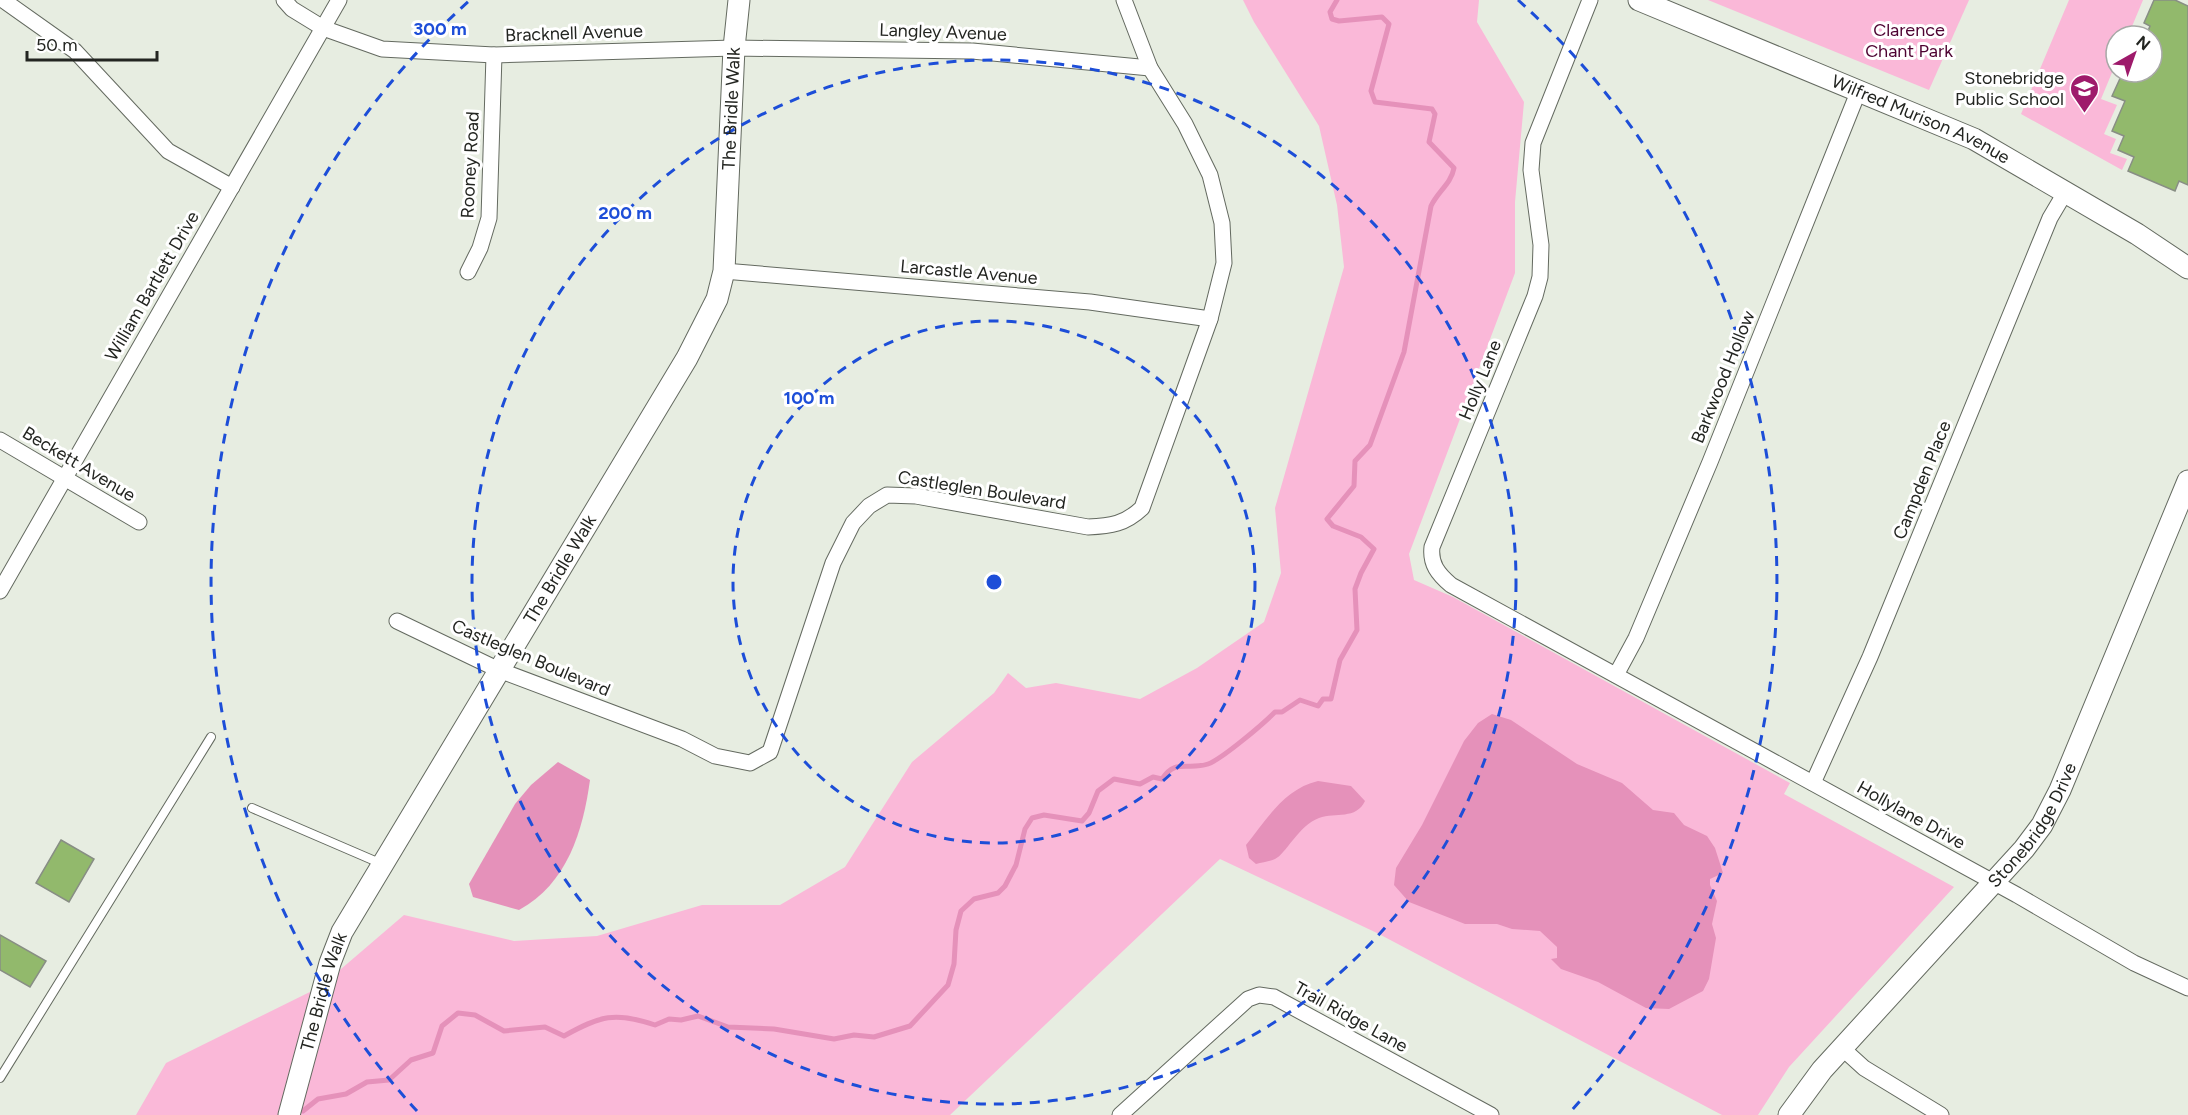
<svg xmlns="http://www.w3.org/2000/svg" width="2188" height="1115" viewBox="0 0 2188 1115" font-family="Figtree,sans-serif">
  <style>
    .green { fill: #fab8d8 }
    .water { fill: #e591ba }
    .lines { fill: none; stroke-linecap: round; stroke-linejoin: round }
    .stream { stroke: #e591ba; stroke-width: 5 }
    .building { fill: #92b96c; stroke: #888e84; stroke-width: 1.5 }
    .lane-casing { stroke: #646a60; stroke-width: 10 }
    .street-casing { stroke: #646a60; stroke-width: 17 }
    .secondary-casing { stroke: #646a60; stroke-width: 23 }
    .lane { stroke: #fff; stroke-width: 8 }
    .street { stroke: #fff; stroke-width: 15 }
    .secondary { stroke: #fff; stroke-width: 21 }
    .ring { fill: none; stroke: #1d4ed8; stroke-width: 3; stroke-dasharray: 10 8 }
    .labels { text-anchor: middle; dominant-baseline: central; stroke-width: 6; stroke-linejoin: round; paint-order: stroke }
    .park-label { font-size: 18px; fill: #4e0332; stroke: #fff }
    .street-label { font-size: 18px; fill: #232521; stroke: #fff }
    .poi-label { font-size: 18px; fill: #232521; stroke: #fff; text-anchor: end }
    .centre { fill: #1d4ed8; stroke: #fff; stroke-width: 3 }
    .ring-label { font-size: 18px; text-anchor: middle; font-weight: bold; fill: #1d4ed8; stroke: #fff; stroke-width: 6; stroke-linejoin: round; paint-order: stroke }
  </style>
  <rect width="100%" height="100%" fill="#e7ede1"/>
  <g class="green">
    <path d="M1243,0H1479L1477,22L1524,102L1515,202V273L1409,554L1414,580L1453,597L1790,783L1784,794L1954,887L1789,1067L1758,1115H1722L1377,933L1220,859L950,1115H136L166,1063L320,987L404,915L514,941L597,936L702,905H780L845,867L912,762L994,693L1008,673L1026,688L1056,683L1140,699L1197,668L1264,622L1281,573L1275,508L1344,267L1337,205L1319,126L1254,22Z"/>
    <path d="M1708,0H1969L1929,90Z"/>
    <path d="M2069,0H2143L2128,36H2116V63L2101,99L2117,105L2104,134L2116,139L2110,153L2127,159L2122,170L2021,114Z"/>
  </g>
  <g class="water">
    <path d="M1492,714L1511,720L1577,764L1622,783L1653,810L1674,813L1684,825L1707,836L1715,848L1723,873L1710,879V885L1717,901L1712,924L1716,938L1709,979L1703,991L1669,1009L1646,1008L1598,982L1561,969L1551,959L1557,958V947L1540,931L1512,929L1497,924H1465L1409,902L1394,885L1396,868L1422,825L1464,741L1478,723Z"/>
    <path d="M558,762L590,780C583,831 567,884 519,910L473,897L469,884L515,804L531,785Z"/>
    <path d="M1318,781L1351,786L1365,801C1356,820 1336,812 1319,818C1298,826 1286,854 1275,859C1269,862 1262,862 1256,864L1249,858L1246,845C1267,819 1284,789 1318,781Z"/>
  </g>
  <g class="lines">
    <path class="stream" d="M303,1111L318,1099L346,1094L367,1082L389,1080L411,1060L433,1053L442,1026L458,1013L475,1015L504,1031L545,1027L564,1036C600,1016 615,1011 655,1025L669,1019L681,1020L698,1016L728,1027L774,1029L834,1039L854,1035L874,1037L910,1026L948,985L954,964L956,930L961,911L974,899L998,893L1005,886L1016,865L1025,829L1032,818L1044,815L1082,821L1089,813L1098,791L1114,779L1140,784L1153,777L1162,779C1176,758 1187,771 1208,764C1222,759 1263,724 1275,712H1282L1300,700L1318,706L1323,699H1331L1340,660L1357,630L1355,589L1361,573L1374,549L1361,537L1333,526L1327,519L1354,486L1355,461L1370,445L1404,352L1431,206C1438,191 1451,184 1454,168L1429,142L1435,114L1432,109L1375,102L1371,91L1389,24L1382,17L1339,21L1332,19L1330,12L1337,0"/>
  </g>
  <g class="building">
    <path d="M2154,0H2175L2188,6V185L2179,181L2175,191L2128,171L2134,157L2118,150L2124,136L2112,131L2125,101L2112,96L2123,72H2152V36H2146L2150,26L2144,23Z"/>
    <path d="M61,840L94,859L69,902L36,883Z"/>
    <path d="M0,935L46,961L30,987L0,970Z"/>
  </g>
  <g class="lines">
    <defs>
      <g id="lane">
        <path d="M252,808L382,864"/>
        <path d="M0,1078L211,737"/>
      </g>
      <g id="street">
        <path d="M3,0L75,51L168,151L232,187"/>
        <path d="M284,0L292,9L323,28L382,49L494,55L734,48L972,51L1150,68"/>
        <path d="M1590,0L1533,143L1531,170L1541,245L1540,277L1535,296L1432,547C1430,564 1438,574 1451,585L2017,895L2134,963L2188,988"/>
        <path d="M724,271L1090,302L1210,319"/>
        <path d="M468,272L480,248L489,218L494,55"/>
        <path d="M0,440L139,522"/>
        <path d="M0,591L339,0"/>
        <path d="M397,621L499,670L682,739L715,756L750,763L770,752L833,563L853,523L869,506L887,495L916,496L1088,527C1111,526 1125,524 1142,508L1210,319L1224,263L1222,223L1210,175L1185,124L1150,68L1124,0"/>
        <path d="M1616,675L1636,638L1710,462L1859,90"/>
        <path d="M1813,783L1870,657L2050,218L2066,191"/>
        <path d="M1842,1048L1864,1068L1941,1115"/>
        <path d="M1120,1115L1248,999L1259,995L1274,997L1491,1115"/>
      </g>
      <g id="secondary">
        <path id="s1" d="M1639,0L1974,139L2137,234L2188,268"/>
        <path id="s2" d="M289,1115L330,963L342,932L687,358L717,299L724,271L734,48L739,0"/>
        <path id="s3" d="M1789,1115L1822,1070L2024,849L2042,825L2060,790L2188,481"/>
      </g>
    </defs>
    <use href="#lane" class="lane-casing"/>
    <use href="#street" class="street-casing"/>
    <use href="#secondary" class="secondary-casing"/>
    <use href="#lane" class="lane"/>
    <use href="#street" class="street"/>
    <use href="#secondary" class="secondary"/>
  </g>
  <g class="ring">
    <circle cx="994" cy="582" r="261"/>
    <circle cx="994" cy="582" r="522"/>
    <path d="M417 1111A783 783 0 0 1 470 0M1518 0A783 783 0 0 1 1571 1111"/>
  </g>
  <defs>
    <symbol id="school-pin" viewBox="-11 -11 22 30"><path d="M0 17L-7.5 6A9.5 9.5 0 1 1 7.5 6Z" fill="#9e1a6b" stroke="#fff"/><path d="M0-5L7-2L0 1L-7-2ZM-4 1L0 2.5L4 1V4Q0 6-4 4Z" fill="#fff"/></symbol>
  </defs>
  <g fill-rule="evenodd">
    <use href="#school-pin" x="2068" y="72" width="33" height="45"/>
  </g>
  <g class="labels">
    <g class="park-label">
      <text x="1909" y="30">Clarence<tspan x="1909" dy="21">Chant Park</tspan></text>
    </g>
    <g class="street-label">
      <text transform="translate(943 32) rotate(2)">Langley Avenue</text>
      <text transform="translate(574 33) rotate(-2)">Bracknell Avenue</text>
      <text stroke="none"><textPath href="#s2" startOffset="1118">The Bridle Walk</textPath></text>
      <text stroke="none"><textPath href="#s1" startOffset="306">Wilfred Murison Avenue</textPath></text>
      <text transform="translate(470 165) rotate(-87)">Rooney Road</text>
      <text transform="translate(969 272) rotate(5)">Larcastle Avenue</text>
      <text transform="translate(152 286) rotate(-60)">William Bartlett Drive</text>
      <text transform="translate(1723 377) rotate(-68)">Barkwood Hollow</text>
      <text transform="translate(1480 380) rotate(-68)">Holly Lane</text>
      <text transform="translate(79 464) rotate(31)">Beckett Avenue</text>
      <text transform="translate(1922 480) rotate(-68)">Campden Place</text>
      <text transform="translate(982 490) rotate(9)">Castleglen Boulevard</text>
      <text stroke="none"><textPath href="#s2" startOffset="614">The Bridle Walk</textPath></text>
      <text transform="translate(531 658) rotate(23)">Castleglen Boulevard</text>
      <text transform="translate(1911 815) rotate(29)">Hollylane Drive</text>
      <text stroke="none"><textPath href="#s3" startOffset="380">Stonebridge Drive</textPath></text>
      <text stroke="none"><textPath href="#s2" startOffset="128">The Bridle Walk</textPath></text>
      <text transform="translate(1351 1017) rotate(29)">Trail Ridge Lane</text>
    </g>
    <g class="poi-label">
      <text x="2064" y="78">Stonebridge<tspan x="2064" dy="21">Public School</tspan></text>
    </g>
  </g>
  <circle cx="994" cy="582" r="9" class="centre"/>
  <g class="ring-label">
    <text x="440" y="35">300 m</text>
    <text x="625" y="219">200 m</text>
    <text x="809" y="404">100 m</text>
  </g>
  <g transform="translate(2134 54) rotate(40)"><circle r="28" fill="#ffffff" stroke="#a7a8a6" stroke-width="1.5"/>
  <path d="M0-4.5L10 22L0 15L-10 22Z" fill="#9e1a6b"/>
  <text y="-9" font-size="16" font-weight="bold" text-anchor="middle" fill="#232521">N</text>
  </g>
  <path d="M27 51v9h130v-9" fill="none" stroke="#232521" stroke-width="3"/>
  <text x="36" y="51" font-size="18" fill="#232521" stroke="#ffffff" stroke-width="4.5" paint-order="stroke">50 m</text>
</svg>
